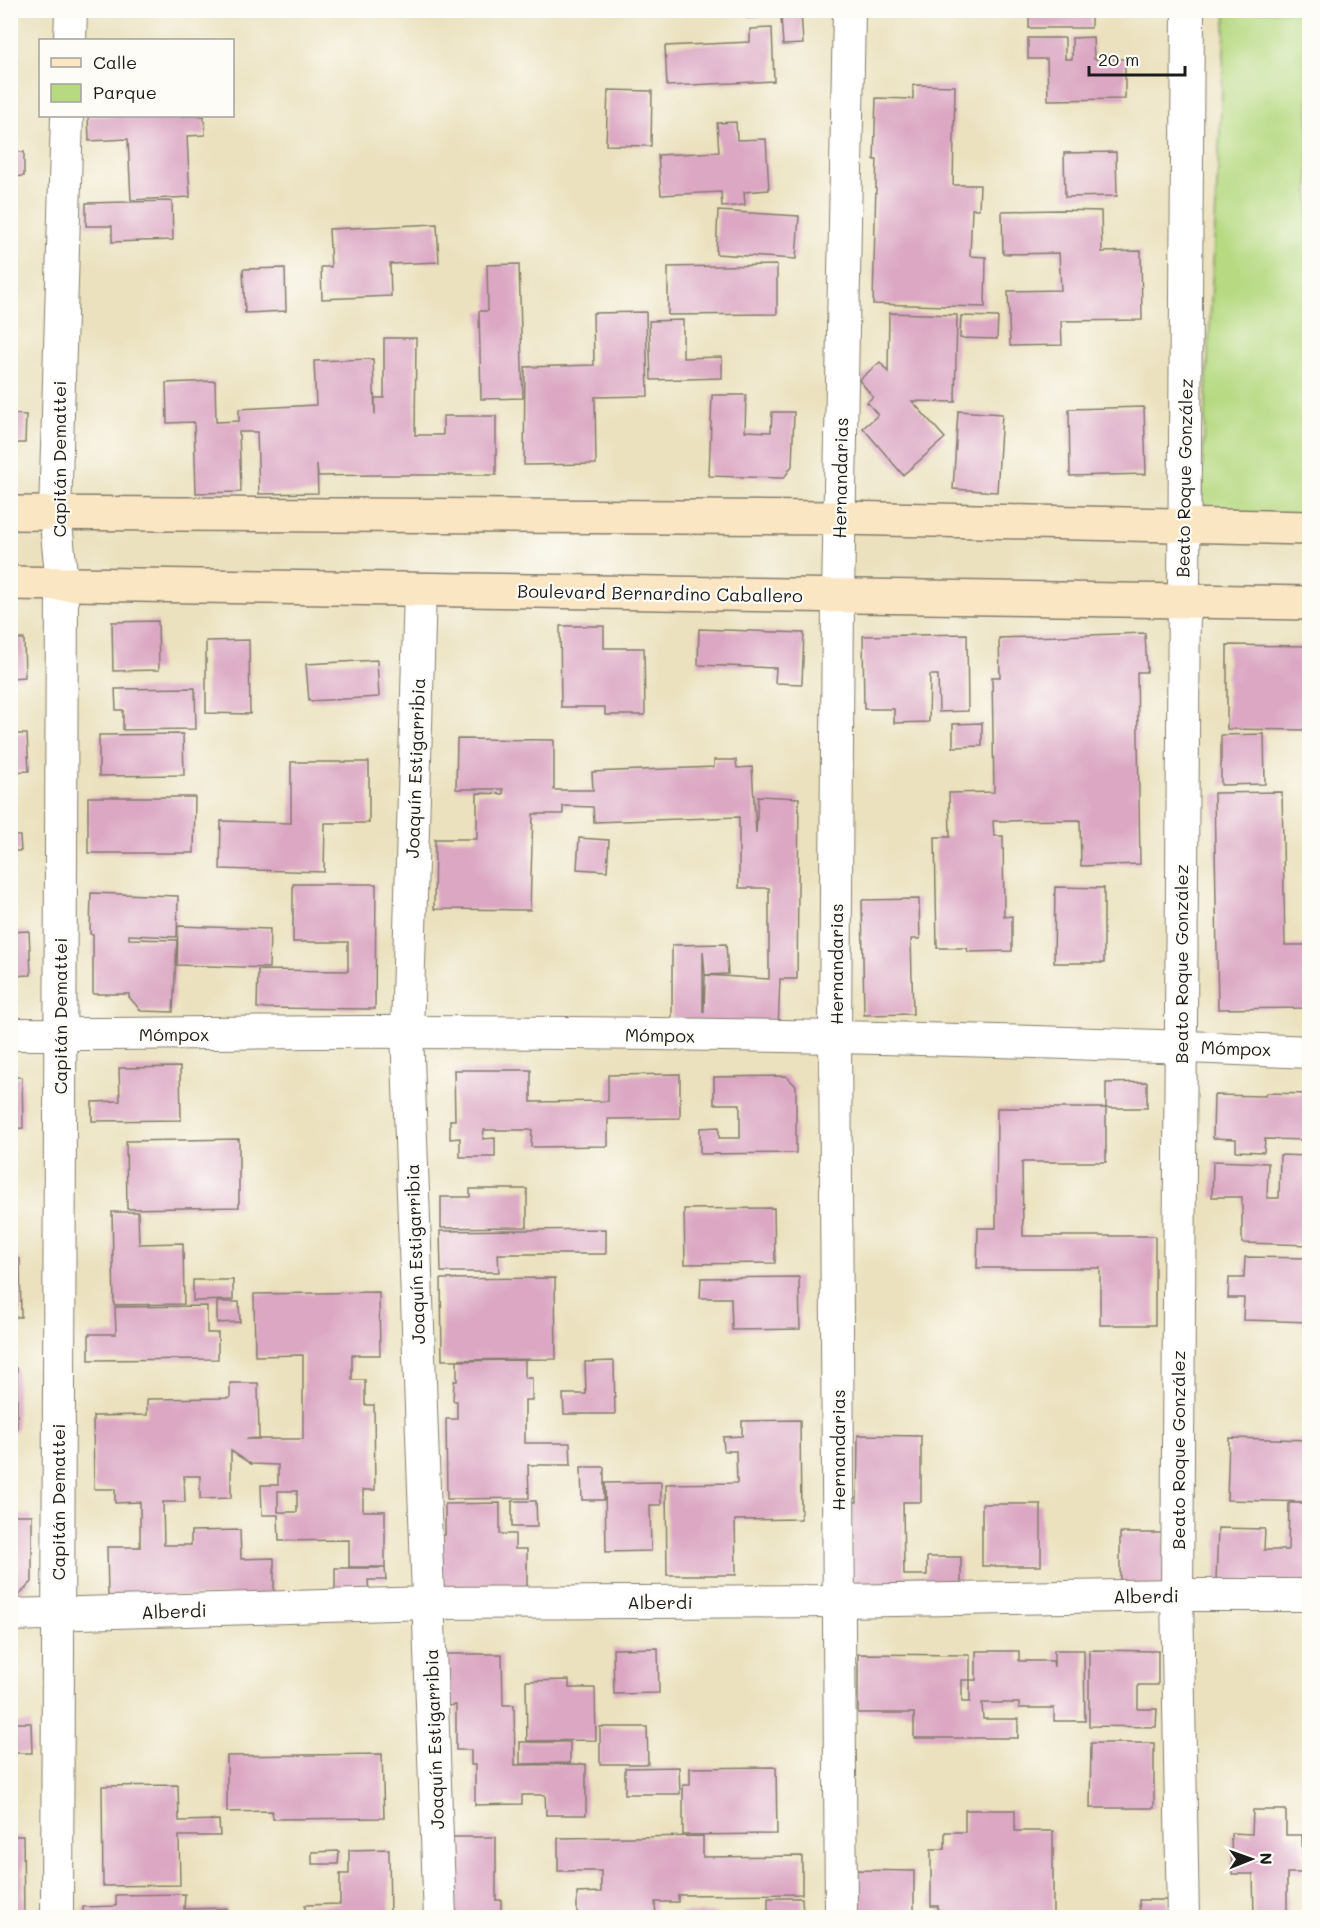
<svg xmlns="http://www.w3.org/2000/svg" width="1320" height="1928" viewBox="0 0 1320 1928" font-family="Mali,sans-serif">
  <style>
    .green { fill: #b6d981; stroke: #697a4e; stroke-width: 1.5 }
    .building { fill: #dba7c3; fill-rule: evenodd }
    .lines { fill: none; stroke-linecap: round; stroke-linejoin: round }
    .street-casing { stroke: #847e6d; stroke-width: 34 }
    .secondary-casing { stroke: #847e6d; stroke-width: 36 }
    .street { stroke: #fff; stroke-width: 32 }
    .secondary { stroke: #fbe6c4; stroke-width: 33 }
    .labels { text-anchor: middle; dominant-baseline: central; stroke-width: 4.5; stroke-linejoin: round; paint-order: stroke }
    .street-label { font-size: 18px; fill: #1c1c1c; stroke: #fdfcf7 }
  </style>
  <rect width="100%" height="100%" fill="#fdfcf7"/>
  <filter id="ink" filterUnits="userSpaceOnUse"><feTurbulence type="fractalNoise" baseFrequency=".0167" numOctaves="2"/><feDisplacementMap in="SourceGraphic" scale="12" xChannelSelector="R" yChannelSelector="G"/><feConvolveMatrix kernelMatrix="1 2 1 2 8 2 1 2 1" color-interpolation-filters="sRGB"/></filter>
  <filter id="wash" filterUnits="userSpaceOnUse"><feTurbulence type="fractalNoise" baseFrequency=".008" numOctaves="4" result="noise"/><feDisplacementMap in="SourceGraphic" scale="24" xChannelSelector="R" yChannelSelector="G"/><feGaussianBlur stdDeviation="1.35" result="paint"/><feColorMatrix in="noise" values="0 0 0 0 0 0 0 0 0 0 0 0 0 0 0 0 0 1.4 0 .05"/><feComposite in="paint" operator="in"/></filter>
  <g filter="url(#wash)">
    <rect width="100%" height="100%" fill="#ebe1be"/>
    <path class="green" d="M1226,11H1309V515H1200Z"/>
    <g id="blocks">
      <g class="building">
        <path d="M747,10H801L803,44L783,45L781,16L748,18Z"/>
        <rect x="1029" y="10" width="62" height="18"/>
        <path d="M772,28L774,81L667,86L665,46L750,42V29Z"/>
        <path d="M1093,37L1094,59H1125V99L1048,100L1047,59H1028V38H1065V59H1072V38Z"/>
        <path d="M913,85L955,86L953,185H980L979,209H972L970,256L986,257L985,307L873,304L876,183L877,160H874L876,98L913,99Z"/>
        <path d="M608,90L652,91L651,146L606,145Z"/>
        <path d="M88,116H204L205,135L187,136L190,197L131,200L128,139L89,141Z"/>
        <path d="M736,122L737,140L766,139L769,190L744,192L745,205L722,207L721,192L661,195L658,155L719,152L717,123Z"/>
        <path d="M10,152H24V176L10,177Z"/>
        <path d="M1116,152L1117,196L1065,197L1064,153Z"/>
        <path d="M10,193H15L16,231H10Z"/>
        <path d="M172,201L173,240L112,242V226H86V203Z"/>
        <path d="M1059,210L1101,211L1102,252L1141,251L1142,320L1061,321L1062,345L1010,346L1008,291L1061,290L1059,253L1003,254L1002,211Z"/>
        <path d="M718,211L799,216L796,259L716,254Z"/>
        <path d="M437,224L439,262L390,264L391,296L322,299L321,267H331L329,229Z"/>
        <path d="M16,234L17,280H10V235Z"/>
        <path d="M519,264L523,398L481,399L479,311H488L487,265Z"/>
        <path d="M777,265V314L668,315V267Z"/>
        <path d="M285,268L286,311L245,313L243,269Z"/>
        <path d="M646,312L648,396L595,397L596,464L524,465L525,367L594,365L593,313Z"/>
        <path d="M889,313L957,315L955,402L912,401L945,438L903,475L863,428L878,415L867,402L873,397L859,380L880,362L888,372Z"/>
        <path d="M961,316L998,317L997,339L960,338Z"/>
        <path d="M683,320V358L722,357V378L651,380L649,321Z"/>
        <path d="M384,338H416L415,435H443V416H496V475H376L318,476L317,464L318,493L259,494L257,432H239L241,492L196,493L194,422L167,423L166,383L215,381L216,422L239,421V409L316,405L314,361L373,359L375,416V398H384Z"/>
        <path d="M712,395H746L745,431L771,432L772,412H794L792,466L784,478L709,476Z"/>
        <path d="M1144,407L1146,474L1070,476L1069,409Z"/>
        <path d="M958,411L1002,414L997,492L953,489Z"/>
        <path d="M10,414L26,415L25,443H10Z"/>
        <path d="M158,621L159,670L113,671L112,622Z"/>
        <path d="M560,626H604V648H644L645,715H605V707H561Z"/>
        <path d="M699,629L804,633L802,684L775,683L776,668L698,665Z"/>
        <path d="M1145,633L1147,672H1137L1140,864L1081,866L1080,820L993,821L994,836H1003L1004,917L1012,916V951L968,952L967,948H937L935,837H950L949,793L994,792L992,677H1000L999,638Z"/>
        <path d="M967,634L968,711L939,712L938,675H930L929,722L894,723V709H864L863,636Z"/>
        <path d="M10,639H24L25,677L10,678Z"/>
        <path d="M249,640L250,714L206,713V641Z"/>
        <path d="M1227,645L1310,646V730L1227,729Z"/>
        <path d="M377,660L379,697L309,701L306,664Z"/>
        <path d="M195,688L196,729L123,730V710H116L115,689Z"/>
        <path d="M982,723V746L953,747V724Z"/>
        <path d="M10,734H27L29,771L10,772Z"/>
        <path d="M183,734L184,775L99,776V735Z"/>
        <path d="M1264,734L1265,784L1221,785V735Z"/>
        <path d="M457,739L554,740V790H593L592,772L714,767V760H736L737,768L752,767L756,833L758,796L799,798L797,979H780L778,1030L672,1026V945L726,944L728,974L705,975L769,979V888H739V817L594,822L593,807L563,806V814H533L530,910L434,909L435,839H477V793L503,794V789H456ZM703,951L705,975L704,1012H703Z"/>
        <path d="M291,762H369V823H325L324,872L220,869L221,821L291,823Z"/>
        <path d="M1282,792L1285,945H1310V1008L1218,1009L1214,793Z"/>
        <path d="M88,797H195L194,853H88Z"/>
        <path d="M10,836H20L21,851H10Z"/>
        <path d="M579,838L609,840L607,871L577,869Z"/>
        <path d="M293,884H376L375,1009L257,1008L258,970L348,971V942H293Z"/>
        <path d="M1055,887L1104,888V963H1054Z"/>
        <path d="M91,893L178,896L177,937L129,935V939L177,940L173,1012L141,1011L129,997V994H93V935L90,934Z"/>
        <path d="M919,899L920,939H911L913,1014L864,1015L862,900Z"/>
        <path d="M178,926L270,929L269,968L177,965Z"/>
        <path d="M29,931L31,975L10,976V932Z"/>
        <path d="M180,1067L181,1120L92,1121V1102L120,1101L119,1068Z"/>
        <path d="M454,1070H531V1102L608,1101V1075L680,1074V1118L608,1119V1146L531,1147L532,1130H484L483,1139L495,1138V1157H460V1138L450,1139V1120H455Z"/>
        <path d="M786,1076L796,1086V1153L700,1154V1128L719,1127V1138H740V1104H714V1077Z"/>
        <path d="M10,1077H22L23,1128L10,1129Z"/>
        <path d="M1147,1082V1108H1106V1083Z"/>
        <path d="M1266,1093L1310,1094V1140L1265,1139L1264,1152L1236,1151V1139L1213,1138L1214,1095L1265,1096Z"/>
        <path d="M997,1108H1106V1162H1022L1023,1236H1155V1325H1100V1268H977L978,1228H996Z"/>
        <path d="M239,1139V1207L127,1209L126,1141Z"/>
        <path d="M1280,1155L1310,1156V1245L1242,1243V1197H1212L1213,1161L1268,1163L1267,1198H1279Z"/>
        <rect x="10" y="1170" width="3" height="18"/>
        <path d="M470,1189H527V1227L441,1228V1197H470Z"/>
        <path d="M774,1208L775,1263L685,1264L684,1209Z"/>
        <path d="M112,1212H138L139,1244L183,1243L184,1304L114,1305Z"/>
        <path d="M606,1229V1254H498L499,1272H441L440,1231Z"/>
        <path d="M1245,1257L1310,1258V1322L1243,1320L1244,1298H1228L1229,1278H1244Z"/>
        <path d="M10,1259H20L21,1317H10Z"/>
        <path d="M799,1277L800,1329L732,1330L731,1298H700L701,1278Z"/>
        <path d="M555,1278L556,1359L442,1360L441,1279Z"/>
        <path d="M193,1280H233V1300L193,1301Z"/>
        <path d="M379,1292L380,1355H352V1380H365V1405H374L375,1490H363V1511H385V1567H349V1540L279,1541L278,1515H262L261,1485H278V1465L251,1464L231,1451V1498L200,1499V1476H184L185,1502H163L164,1545H191V1531L240,1530L241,1559L274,1558V1595L108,1597L107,1547H140V1502L115,1503V1489H94L93,1416L147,1415V1399L230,1398V1383H258L259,1438L246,1439H303V1355L255,1356L254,1294ZM278,1491H297V1512H278Z"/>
        <path d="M217,1302H239L240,1322L217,1323Z"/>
        <path d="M207,1306V1333H218V1359L89,1360V1334H116L115,1307Z"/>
        <path d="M525,1360V1378H532V1400H525V1443H570L571,1465H528L529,1498L447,1499L446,1419H457V1401H453L454,1381H457V1361Z"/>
        <path d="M614,1361L615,1414H564L563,1394H586L585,1362Z"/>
        <rect x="10" y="1368" width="7" height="63"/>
        <path d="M800,1420L801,1519L735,1520L736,1575H667L666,1484L737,1483L736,1451H724L723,1437L742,1436V1421Z"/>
        <path d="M858,1435L921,1436V1502H903L904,1575H927V1557H961V1587H851V1502H857Z"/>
        <path d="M1229,1438L1310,1440V1502L1227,1500Z"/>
        <path d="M581,1467H604V1500H582Z"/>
        <path d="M661,1482V1505H650L651,1551L606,1552L605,1483Z"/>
        <path d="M512,1501H536L537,1527H512Z"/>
        <path d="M500,1503V1534H515V1549H527V1589L441,1593L440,1535H445V1504Z"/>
        <path d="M1289,1503H1310V1583L1216,1581L1218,1528L1265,1529L1264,1550H1288Z"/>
        <rect x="982" y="1504" width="59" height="62"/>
        <path d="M10,1515H32V1582L18,1596H10Z"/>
        <path d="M1120,1533H1164L1169,1587H1120Z"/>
        <path d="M335,1568H385L386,1580H368L369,1595L335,1596Z"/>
        <path d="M658,1648L659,1693L614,1694L613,1649Z"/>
        <path d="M1054,1650H1084L1085,1721H1054V1708H1019V1703H982L983,1719H1018V1738H914V1713H858V1654L970,1655V1680H962V1702H970V1680H976V1651H1019V1661H1053L1054,1667Z"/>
        <path d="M1089,1650L1158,1651V1685H1138V1709H1157L1156,1727L1089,1726Z"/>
        <path d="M445,1654H502L503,1705H514L515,1765L586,1764V1815H546L545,1795H522V1804L475,1805V1765H471V1750H456V1705L445,1706Z"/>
        <path d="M569,1680V1688H595L596,1740L527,1741L526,1681Z"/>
        <path d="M10,1723H31L32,1753H13V1793H10Z"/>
        <path d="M600,1727H647L648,1764H600Z"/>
        <path d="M520,1742H570V1763L520,1764Z"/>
        <path d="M1091,1743H1154V1808H1090Z"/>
        <path d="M382,1754L384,1818L273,1819L272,1811L227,1812V1756Z"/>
        <path d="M679,1767L680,1794H625V1768Z"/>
        <path d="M776,1767L777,1834L683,1835V1785H690V1768Z"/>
        <path d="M178,1785L179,1821L219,1820L220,1836H179L180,1885L103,1886L102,1786Z"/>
        <path d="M965,1810H1015V1831H1053V1917H938V1906H931V1849H945V1832H965Z"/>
        <path d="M1253,1810H1286V1835H1302L1303,1873H1287V1917H1254L1253,1874H1232L1231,1833L1252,1834Z"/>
        <path d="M10,1836H23L24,1917H10Z"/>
        <path d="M703,1836V1857L802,1856V1894L678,1895V1902H655L656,1917H577V1893L601,1892V1871H558V1838Z"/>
        <path d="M448,1837H496V1900H501V1917H449Z"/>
        <path d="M389,1849L390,1917H305V1905L340,1904V1874H349V1850Z"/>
        <path d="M339,1851L338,1864H312V1852Z"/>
        <path d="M852,1870L914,1871V1917H852Z"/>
        <path d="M185,1894L184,1909L227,1908V1917H83V1907L116,1906V1895Z"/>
        <path d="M768,1898H802L803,1917H768Z"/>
        <path d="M1139,1900H1167V1917H1140Z"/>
        <rect x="681" y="1913" width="35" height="4"/>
      </g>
    </g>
  </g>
  <g filter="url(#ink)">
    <use href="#blocks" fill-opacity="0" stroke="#847e6d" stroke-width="1.5"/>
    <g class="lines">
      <defs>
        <g id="street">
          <path d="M70,40L71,10"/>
          <path d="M420,590L407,1032L440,1918"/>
          <path d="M10,1034C143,1035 276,1031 409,1032C709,1033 1010,1039 1310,1052"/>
          <path d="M10,1615L428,1603L839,1601L1177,1595H1310"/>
          <path d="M57,1918L62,584L55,513L67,116"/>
          <path d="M841,1918L835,1037L838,596L849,10"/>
          <path d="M1183,1918L1177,1595L1188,10"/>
        </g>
        <g id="secondary">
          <path d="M10,513L840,518L1310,528"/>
          <path d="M10,583L1310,603"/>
        </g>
      </defs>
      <use href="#street" class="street-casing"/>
      <use href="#secondary" class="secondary-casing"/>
      <use href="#street" class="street"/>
      <use href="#secondary" class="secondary"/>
    </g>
  </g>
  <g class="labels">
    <g class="street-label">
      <text transform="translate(59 459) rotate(-90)">Capitán Demattei</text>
      <text transform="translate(840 478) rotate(-89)">Hernandarias</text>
      <text transform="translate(1184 478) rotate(-89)">Beato Roque González</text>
      <text transform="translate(660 593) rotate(1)">Boulevard Bernardino Caballero</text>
      <text transform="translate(415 768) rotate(-88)">Joaquín Estigarribia</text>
      <text transform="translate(836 964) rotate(-90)">Hernandarias</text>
      <text transform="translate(1181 964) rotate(-90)">Beato Roque González</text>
      <text transform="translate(60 1016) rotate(-90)">Capitán Demattei</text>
      <text x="174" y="1034">Mómpox</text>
      <text transform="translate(660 1035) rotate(1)">Mómpox</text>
      <text transform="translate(1236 1048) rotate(2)">Mómpox</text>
      <text transform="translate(415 1254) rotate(-92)">Joaquín Estigarribia</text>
      <text transform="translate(838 1450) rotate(-90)">Hernandarias</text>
      <text transform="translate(1178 1450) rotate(-90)">Beato Roque González</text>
      <text transform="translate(58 1502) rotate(-90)">Capitán Demattei</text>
      <text transform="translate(1146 1596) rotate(-1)">Alberdi</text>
      <text x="660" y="1602">Alberdi</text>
      <text transform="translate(174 1611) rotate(-2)">Alberdi</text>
      <text transform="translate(434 1739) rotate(-92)">Joaquín Estigarribia</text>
    </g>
  </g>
  <rect width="1320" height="1928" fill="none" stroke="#fdfcf7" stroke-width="36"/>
  <rect x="39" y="39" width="195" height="78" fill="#fdfcf7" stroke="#a3a29f" stroke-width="1.5"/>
  <rect x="51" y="58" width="30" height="9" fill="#fbe6c4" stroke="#a3a29f" stroke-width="1.5"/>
  <text x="93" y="69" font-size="18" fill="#1c1c1c">Calle</text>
  <rect x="51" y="84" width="30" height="18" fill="#b6d981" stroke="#a3a29f" stroke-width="1.5"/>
  <text x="93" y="99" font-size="18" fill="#1c1c1c">Parque</text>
  <g transform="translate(1251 1859) rotate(89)" stroke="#fdfcf7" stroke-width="4.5" paint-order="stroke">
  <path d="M0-4.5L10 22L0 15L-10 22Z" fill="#1c1c1c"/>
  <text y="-9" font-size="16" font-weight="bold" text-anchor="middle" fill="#1c1c1c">N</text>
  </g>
  <path d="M1089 66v9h96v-9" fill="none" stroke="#1c1c1c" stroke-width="3"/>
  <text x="1098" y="66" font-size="18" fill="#1c1c1c" stroke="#fdfcf7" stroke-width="4.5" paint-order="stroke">20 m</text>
</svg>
